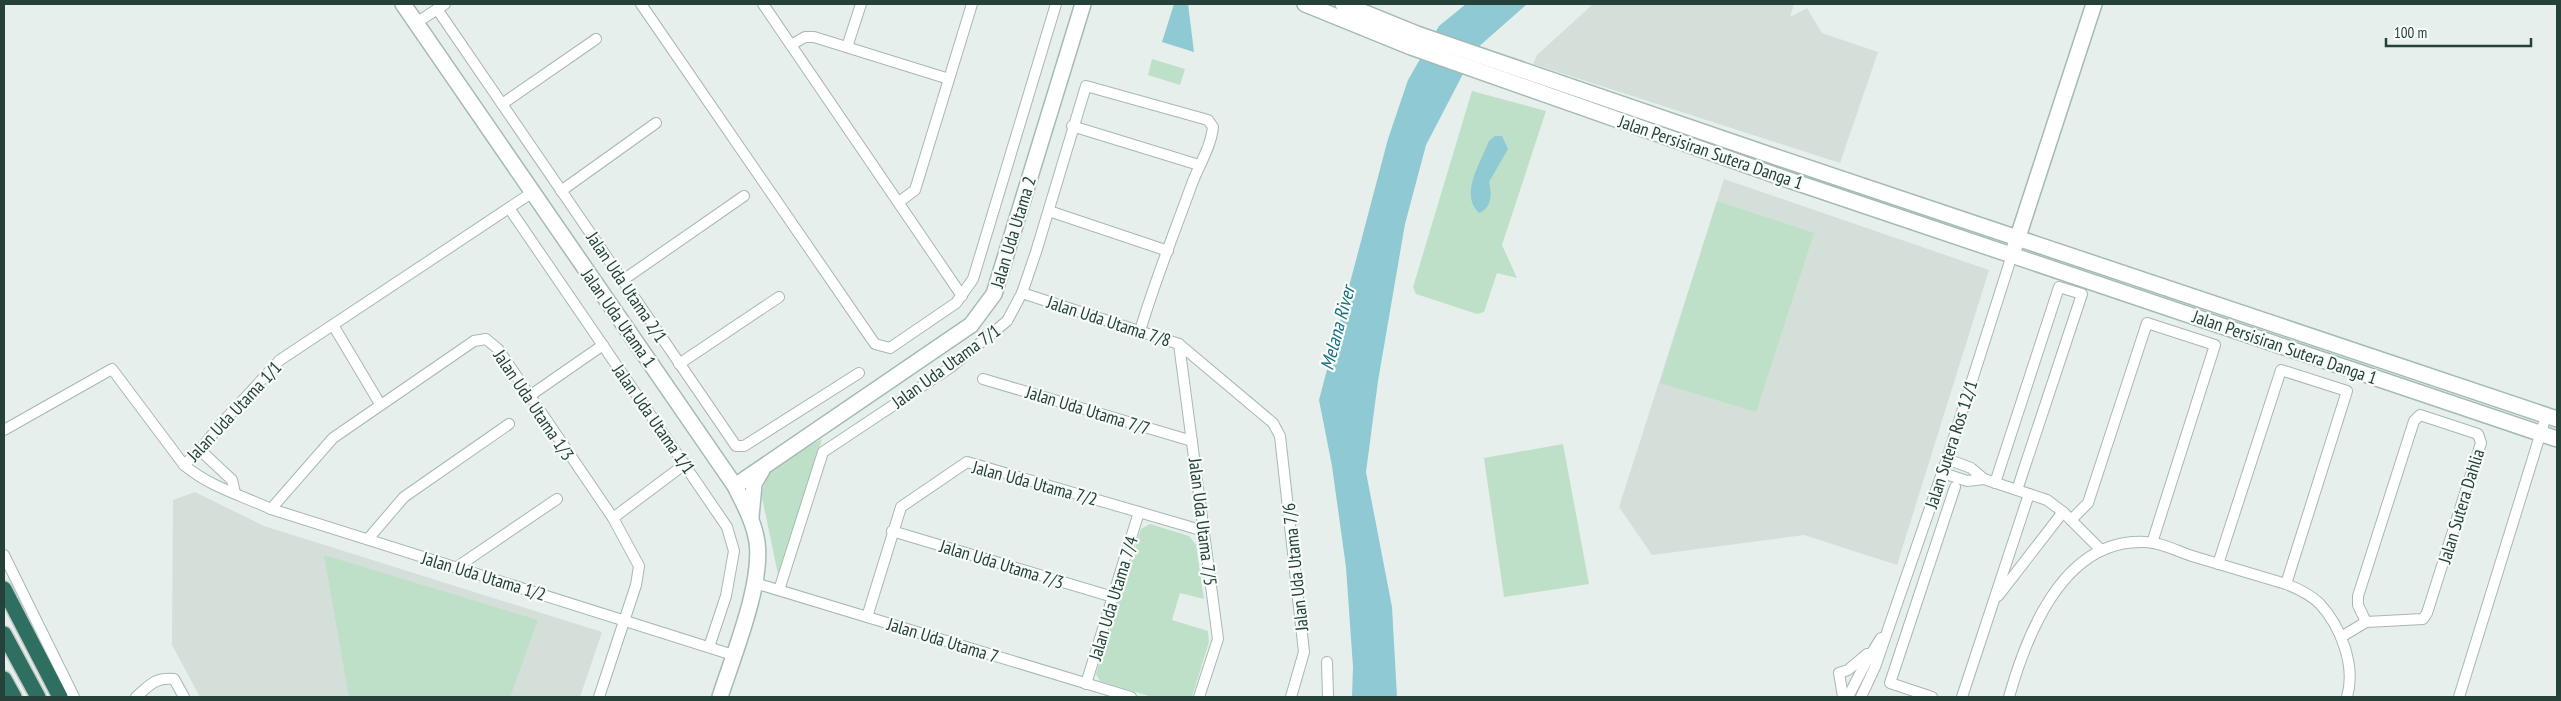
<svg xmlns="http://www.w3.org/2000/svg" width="2561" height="701" viewBox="0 0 2561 701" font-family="'PT Sans Narrow',sans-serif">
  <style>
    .built { fill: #d4dfda }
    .green { fill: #bfe0c8 }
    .water { fill: #8ec9d4 }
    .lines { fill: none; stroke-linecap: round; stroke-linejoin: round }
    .street-casing { stroke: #a8b8b2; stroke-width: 12 }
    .secondary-casing { stroke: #a4bbb3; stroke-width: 18 }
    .highway-casing { stroke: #c2cac8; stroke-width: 18 }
    .street { stroke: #fff; stroke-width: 10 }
    .secondary { stroke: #fff; stroke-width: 15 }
    .highway { stroke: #2f6f62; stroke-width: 15 }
    .labels { text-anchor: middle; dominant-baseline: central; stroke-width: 4.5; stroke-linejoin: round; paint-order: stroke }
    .street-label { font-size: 18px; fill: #24423a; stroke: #f7fbf9 }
    .water-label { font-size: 19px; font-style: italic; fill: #1c6f80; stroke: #f7fbf9 }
  </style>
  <rect width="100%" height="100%" fill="#e6efeb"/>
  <g class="built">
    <path d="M1593,4H1794L1790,17L1807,8L1822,33L1878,52L1840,163L1533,64L1537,55Z"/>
    <path d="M1724,179L1989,270L1897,565L1804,535L1652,555L1619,507Z"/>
    <path d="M195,492L264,526L602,632L580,697H200L172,645L173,500Z"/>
  </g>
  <g class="green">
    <path d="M1152,59L1185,69L1180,85L1148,75Z"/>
    <path d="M1472,91L1546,111L1502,245L1517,278L1497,273L1484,312L1477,314L1416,294L1413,287Z"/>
    <path d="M1717,201L1814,233L1756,412L1660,383Z"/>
    <path d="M822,439L778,574L761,493L772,467Z"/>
    <path d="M1563,444L1589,584L1504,597L1484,458Z"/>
    <path d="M1150,524L1189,536L1196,545L1204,599L1180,593L1172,620L1208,631L1209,642L1192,697H1152L1100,681L1096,674L1141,529Z"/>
    <path d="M324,555L538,620L510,697H349Z"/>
  </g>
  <g class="water">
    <path d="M1174,4H1188L1194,52L1162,42Z"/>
    <path d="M1466,4H1527L1476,49L1426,145L1405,224L1378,381L1366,472L1392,607L1397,697H1352L1353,667L1346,567L1332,466L1319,400L1388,139L1408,80L1439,26Z"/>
    <path d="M1495,136H1502L1508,149L1489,182C1492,194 1492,208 1479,213C1459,194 1481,162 1489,141Z"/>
  </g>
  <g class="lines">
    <defs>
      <g id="street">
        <path d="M641,4L875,344L890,348L956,303L973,279L1056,4"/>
        <path d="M763,4L962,296"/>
        <path d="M437,9L736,446H744L859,373"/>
        <path d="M416,23L445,4"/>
        <path d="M791,45L805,37H814L949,79"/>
        <path d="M847,47L861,4"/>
        <path d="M502,104L596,39"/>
        <path d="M1072,126L1199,165"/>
        <path d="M561,191L656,123"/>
        <path d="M899,202L915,190L972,4"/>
        <path d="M509,208L727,527L734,551L726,596L709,647"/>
        <path d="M1049,211L1168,251"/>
        <path d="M623,280L744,196"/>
        <path d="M1022,293L1179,344L1273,423L1280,436L1304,652L1291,697"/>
        <path d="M333,325L380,404"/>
        <path d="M1179,344L1218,639L1199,697"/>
        <path d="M679,364L779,297"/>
        <path d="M983,379L1192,441"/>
        <path d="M528,397L603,345"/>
        <path d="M4,430L112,369L184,465C210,487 241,495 271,509L733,655"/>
        <path d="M200,450L232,480L235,493"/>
        <path d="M1947,459L1971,468L1984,479"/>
        <path d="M184,465L200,450L220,425L280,360L533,192"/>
        <path d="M1943,473L1967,481L1984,479L2047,500L2063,512L2101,550"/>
        <path d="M1995,483L2059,287L2082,294L2017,490"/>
        <path d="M271,509L333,438L474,341L486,339L498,349L613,518L639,566L636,585L599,697"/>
        <path d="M613,518L685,464"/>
        <path d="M2071,520L2088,503L2147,323L2215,345L2152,543"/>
        <path d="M892,531L1113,597"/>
        <path d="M368,539L404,497L509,424"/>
        <path d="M4,555L74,697"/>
        <path d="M2218,564L2281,370L2347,391L2286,584"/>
        <path d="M457,567L557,499"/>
        <path d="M755,583L1131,697"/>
        <path d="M779,590L823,452L951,367L1007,321L1022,293L1036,252L1086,86L1208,120L1213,127C1211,146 1200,164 1193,181C1175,231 1155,280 1140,331"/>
        <path d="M1998,596L2063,512"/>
        <path d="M867,617L901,507L967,462L1204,531"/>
        <path d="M2341,637L2366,622L2423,619L2427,613L2481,443L2478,434L2420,415L2414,421L2358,596V605L2366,622"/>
        <path d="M1327,662L1328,697"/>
        <path d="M1086,684L1139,512"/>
        <path d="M136,697C150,685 155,677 174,679L184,697"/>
        <path d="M1843,697L1839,673L1848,670L1867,654"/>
        <path d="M1848,697L1865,664L1881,638"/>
        <path d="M1861,697L1875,667L1947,459L2012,255"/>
        <path d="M1932,697L1890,683L1955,487"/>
        <path d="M1962,697L2029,494"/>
        <path d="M2009,697C2027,633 2064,538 2145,542C2160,542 2177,551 2192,556C2223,565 2255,575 2286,584C2299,589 2310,594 2320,604C2341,627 2356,666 2347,697"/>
        <path d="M2459,697L2546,416"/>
      </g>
      <g id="secondary">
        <path d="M403,4L735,486C744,504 754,522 757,542C763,584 733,656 720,697"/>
        <path d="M1305,4L1411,47L1789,180L2557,439"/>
        <path d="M1343,4L1417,34L1773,156L2557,419"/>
        <path d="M2015,246L2094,4"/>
        <path d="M735,486L971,325L994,294L1083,4"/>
        <path d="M751,517L754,484L762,470"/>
      </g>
      <g id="highway">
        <path d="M4,589L60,697"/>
        <path d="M4,634L38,697"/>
        <path d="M4,679L14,697"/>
      </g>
    </defs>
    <use href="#street" class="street-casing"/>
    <use href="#secondary" class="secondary-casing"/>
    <use href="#highway" class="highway-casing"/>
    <use href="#street" class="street"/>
    <use href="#secondary" class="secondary"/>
    <use href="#highway" class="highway"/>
  </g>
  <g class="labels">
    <g class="street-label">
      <text transform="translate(1711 152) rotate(19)">Jalan Persisiran Sutera Danga 1</text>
      <text transform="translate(1013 232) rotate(-73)">Jalan Uda Utama 2</text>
      <text transform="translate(627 287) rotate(56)">Jalan Uda Utama 2/1</text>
      <text transform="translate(619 318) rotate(55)">Jalan Uda Utama 1</text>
      <text transform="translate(1109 321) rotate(18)">Jalan Uda Utama 7/8</text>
      <text transform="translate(2285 347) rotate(19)">Jalan Persisiran Sutera Danga 1</text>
      <text transform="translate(946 366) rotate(-36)">Jalan Uda Utama 7/1</text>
      <text transform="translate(534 405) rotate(56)">Jalan Uda Utama 1/3</text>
      <text transform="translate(1088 410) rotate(17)">Jalan Uda Utama 7/7</text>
      <text transform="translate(234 411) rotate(-47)">Jalan Uda Utama 1/1</text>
      <text transform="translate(654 419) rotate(55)">Jalan Uda Utama 1/1</text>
      <text transform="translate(1951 444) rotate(-72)">Jalan Sutera Ros 12/1</text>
      <text transform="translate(1035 483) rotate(15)">Jalan Uda Utama 7/2</text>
      <text transform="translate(2461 506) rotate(-73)">Jalan Sutera Dahlia</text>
      <text transform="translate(1203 522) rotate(83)">Jalan Uda Utama 7/5</text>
      <text transform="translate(1002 564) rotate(17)">Jalan Uda Utama 7/3</text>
      <text transform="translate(1295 567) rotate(-96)">Jalan Uda Utama 7/6</text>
      <text transform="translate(484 576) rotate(17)">Jalan Uda Utama 1/2</text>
      <text transform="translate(1113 598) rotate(-73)">Jalan Uda Utama 7/4</text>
      <text transform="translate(943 640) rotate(17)">Jalan Uda Utama 7</text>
    </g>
    <g class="water-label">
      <text transform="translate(1337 328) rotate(-75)">Melana River</text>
    </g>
  </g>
  <rect width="2561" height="701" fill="none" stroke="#24423a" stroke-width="10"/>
  <path d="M2386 38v8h145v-8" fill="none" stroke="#24423a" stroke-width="2.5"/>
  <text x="2394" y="38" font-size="15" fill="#24423a" stroke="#f7fbf9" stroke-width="4" paint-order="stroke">100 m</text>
</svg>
